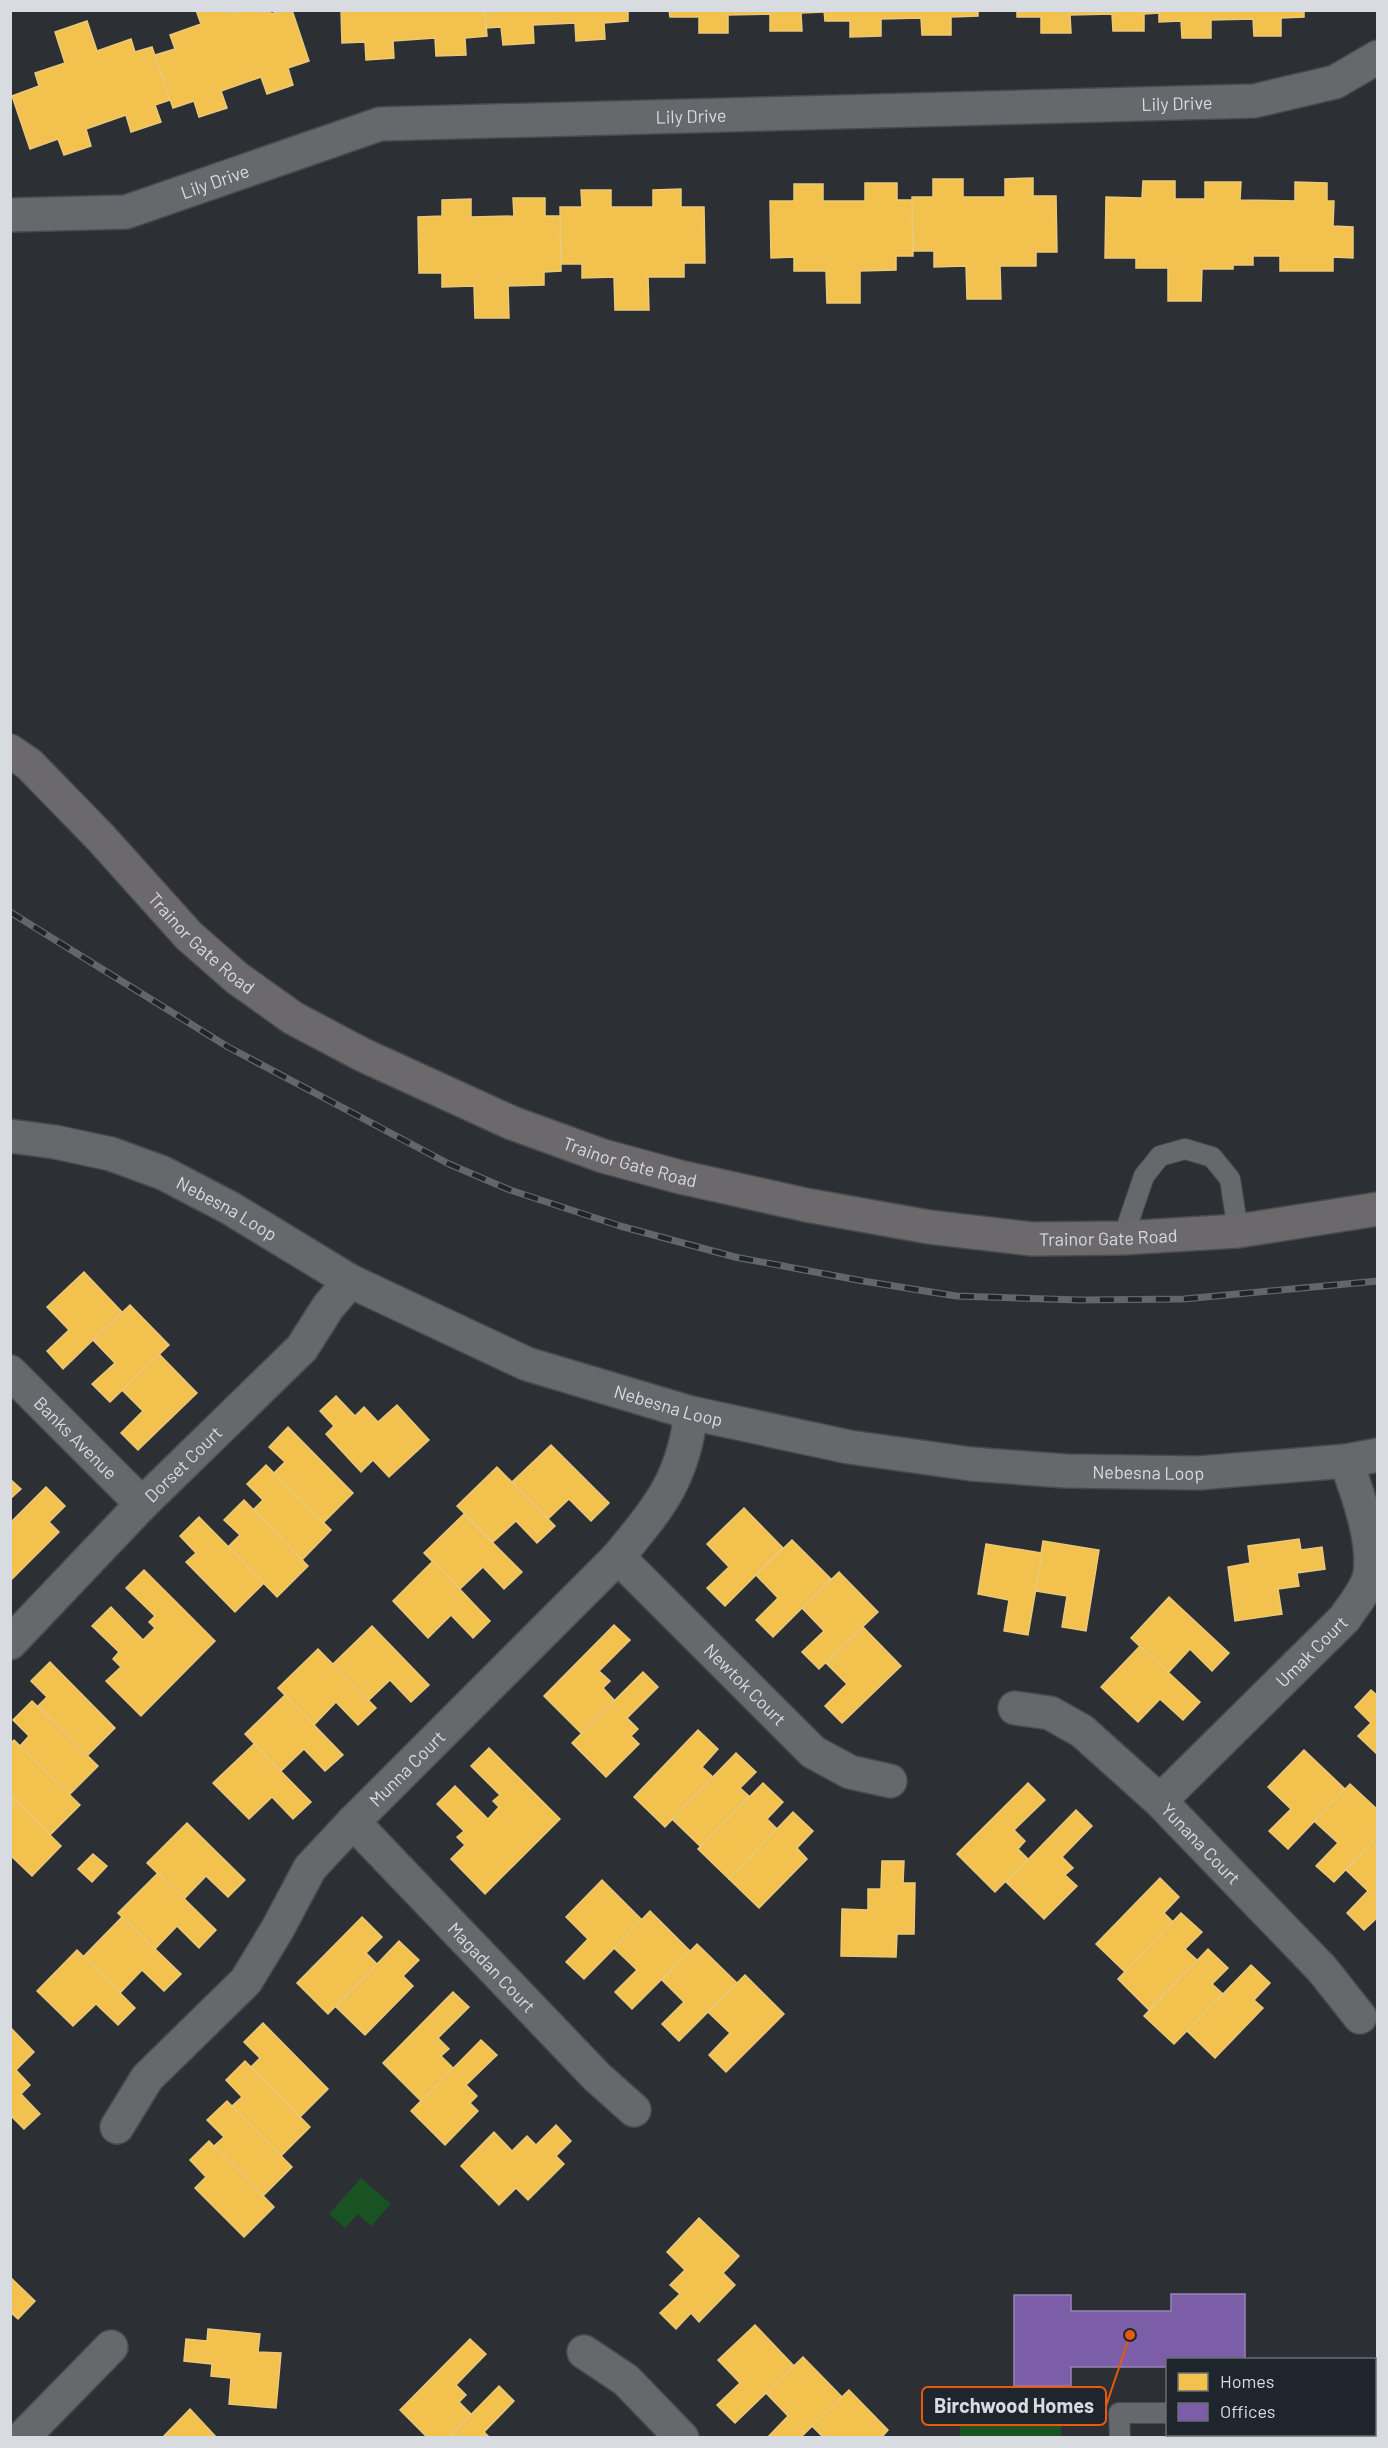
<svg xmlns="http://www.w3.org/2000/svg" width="1388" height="2448" viewBox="0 0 1388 2448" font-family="Barlow,sans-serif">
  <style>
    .green { fill: #195323 }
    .homes { fill: #f2c14e; stroke: #eac97a; stroke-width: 1.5 }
    .offices { fill: #7b5ea7; stroke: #9784b8; stroke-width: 1.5 }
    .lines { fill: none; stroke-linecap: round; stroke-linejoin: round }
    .service-casing { stroke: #484b4e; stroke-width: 22 }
    .minor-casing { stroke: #484b4e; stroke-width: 36 }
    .secondary-casing { stroke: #484b4e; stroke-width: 36 }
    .service { stroke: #66686b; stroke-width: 20 }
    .minor { stroke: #66686b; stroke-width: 33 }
    .secondary { stroke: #6b696c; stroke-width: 33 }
    .rail-casing { stroke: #64666a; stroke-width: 7 }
    .rail { stroke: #1f252c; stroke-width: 4.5; stroke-dasharray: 14; stroke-linecap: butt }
    .labels { text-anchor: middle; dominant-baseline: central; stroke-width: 6; stroke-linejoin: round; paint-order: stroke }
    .street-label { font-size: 18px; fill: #d8dce1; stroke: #1f252c }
    .leader { fill: none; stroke: #e8590c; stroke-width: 2 }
    .callout-dot { fill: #e8590c; stroke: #1f252c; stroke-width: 2 }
    .callout { fill: #1f252c; stroke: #e8590c; stroke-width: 2 }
    .callout-label { font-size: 20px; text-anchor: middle; font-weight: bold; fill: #d8dce1 }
  </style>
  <rect width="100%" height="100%" fill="#2c2f33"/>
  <g class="green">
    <path d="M361,2178L391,2204L371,2226L358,2214L345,2228L329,2214Z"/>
    <path d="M1375,2402H1377V2437H1311V2434H1374Z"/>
    <rect x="960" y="2422" width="101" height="15"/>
  </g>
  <g class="homes">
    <path d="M196,10H232L233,13L240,10H270L271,14L282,10H292L309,61L288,68L293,85L267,94L261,77L221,91L227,108L199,117L194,101L173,108L155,55L175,49L170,35L201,24Z"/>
    <path d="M341,10H485L487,36L465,38L466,55L436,56L435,38L393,41L394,58L366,60L365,42L342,43Z"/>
    <path d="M485,10H628V21L604,23L605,39L576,41L575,23L533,25L534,43L503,45L501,27L486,28Z"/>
    <path d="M669,10H824V12L801,13L802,31H770V14L728,15V33H699V17H670Z"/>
    <path d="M824,10H978V16L951,17V35H922L921,18L881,19V36L850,37V21H825Z"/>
    <path d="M1017,10H1159V13L1144,14V31H1113L1112,14L1070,15L1071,33H1041V17H1017Z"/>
    <path d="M1159,10H1304V17L1281,18V36H1254L1253,19L1211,20V38H1182L1181,21L1159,22Z"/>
    <path d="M87,21L97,51L131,39L135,52L152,47L170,100L155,105L161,122L131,132L126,115L86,129L91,146L64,155L58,139L30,149L12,96L39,86L35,73L65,63L55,32Z"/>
    <path d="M1033,178V196H1056L1057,252H1036V266H1000L1001,299H967L966,266L934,267V251H913L912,197H933V179H963V197H1005V179Z"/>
    <path d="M1143,181H1175V199H1205V182H1241L1240,200L1295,201V182L1327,183V201H1334L1333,226L1353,227V258L1333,257V271H1280V256H1253V265H1233V269H1202L1201,301H1168V268H1136V258H1105L1106,197L1142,198Z"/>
    <path d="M865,183H897V200H912L913,256H896V270L860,271V303H827L826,271H794V257L771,258L770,201H794V184H823V201H865Z"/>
    <path d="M681,189V207H704L705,263H684V277H648L649,310H615L614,277L582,278V264H561L560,207H582L581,190H611V207H653V190Z"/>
    <path d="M513,198H545V216H560L561,271L544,272V285L508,286L509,318H475L474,286L442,287V273H419L418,217L442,216V200L471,199V217L514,216Z"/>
    <path d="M84,1272L122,1312L63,1369L47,1351L69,1330L47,1307Z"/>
    <path d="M130,1305L169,1345L110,1402L92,1384L115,1363L93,1340Z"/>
    <path d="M159,1354L197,1393L138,1450L121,1433L143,1411L122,1390Z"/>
    <path d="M336,1396L355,1416L364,1407L378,1422L397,1405L429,1440L389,1477L373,1460L361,1472L326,1434L334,1426L320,1411Z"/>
    <path d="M288,1427L353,1493L323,1523L274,1473L285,1462L269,1447Z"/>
    <path d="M551,1445L609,1503L591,1521L569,1499L548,1519L512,1482Z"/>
    <path d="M266,1465L331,1530L302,1560L253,1510L263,1500L247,1484Z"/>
    <path d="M497,1467L555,1526L537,1543L516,1521L493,1542L457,1506Z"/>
    <path d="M10,1479L21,1489L10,1499Z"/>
    <path d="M46,1487L65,1506L49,1522L59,1532L10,1581V1523Z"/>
    <path d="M244,1500L308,1566L277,1597L228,1547L240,1535L224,1520Z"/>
    <path d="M744,1508L783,1548L725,1606L707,1588L729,1567L707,1544Z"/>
    <path d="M464,1514L522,1572L504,1589L483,1567L460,1589L424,1553Z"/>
    <path d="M199,1517L264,1583L235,1612L186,1562L196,1553L180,1536Z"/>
    <path d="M1299,1539L1301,1550L1322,1547L1325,1569L1297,1573L1299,1586L1278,1589L1282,1614L1235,1621L1228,1567L1250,1563L1248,1546Z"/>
    <path d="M792,1540L831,1579L773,1637L756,1620L778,1598L756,1575Z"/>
    <path d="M1043,1541L1099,1550L1086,1631L1062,1627L1067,1596L1035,1591Z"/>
    <path d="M986,1544L1042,1553L1028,1635L1004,1631L1009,1600L978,1594Z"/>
    <path d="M433,1561L490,1621L473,1638L451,1615L428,1638L393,1601Z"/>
    <path d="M144,1570L215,1641L141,1716L106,1681L121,1667L113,1659L119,1652L92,1626L111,1607L143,1640L155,1628L149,1622L155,1616L126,1588Z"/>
    <path d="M839,1572L878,1612L819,1669L802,1652L824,1631L802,1608Z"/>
    <path d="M1169,1597L1229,1653L1212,1671L1190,1649L1168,1673L1131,1638Z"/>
    <path d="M614,1625L630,1640L599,1671L610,1681L603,1688L615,1701L582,1734L544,1696Z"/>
    <path d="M372,1626L429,1685L411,1702L390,1680L368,1701L333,1664Z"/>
    <path d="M863,1627L901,1666L842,1723L825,1706L847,1684L826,1663Z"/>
    <path d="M1140,1646L1200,1702L1183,1720L1160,1699L1138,1722L1101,1687Z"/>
    <path d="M318,1649L376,1708L358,1725L336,1702L314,1725L278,1688Z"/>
    <path d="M50,1662L115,1728L87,1756L38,1706L47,1697L31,1681Z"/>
    <path d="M643,1672L658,1687L627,1718L638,1729L631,1736L639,1744L606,1777L572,1743Z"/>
    <path d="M1371,1690L1378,1696V1755L1358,1736L1371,1723L1355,1707Z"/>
    <path d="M285,1695L343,1755L325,1771L304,1749L281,1771L245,1734Z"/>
    <path d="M32,1701L98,1766L69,1795L20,1746L29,1736L13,1720Z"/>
    <path d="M698,1730L718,1749L702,1767L713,1777L665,1827L634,1797Z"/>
    <path d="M14,1740L80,1805L50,1835L10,1795V1744Z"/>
    <path d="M254,1744L311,1802L293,1819L272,1797L249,1819L213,1783Z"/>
    <path d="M489,1748L560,1819L485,1894L451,1859L465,1845L457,1837L464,1831L437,1804L455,1786L488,1819L499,1807L493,1801L500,1795L471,1766Z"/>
    <path d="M1304,1750L1345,1789L1288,1849L1269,1831L1291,1809L1268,1787Z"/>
    <path d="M736,1753L756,1772L740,1788L749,1796L701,1847L672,1819Z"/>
    <path d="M763,1783L783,1802L767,1819L777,1829L729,1879L698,1849Z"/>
    <path d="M1028,1783L1045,1800L1014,1830L1025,1841L1018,1849L1028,1859L995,1892L957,1854Z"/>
    <path d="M1350,1784L1378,1810V1836L1334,1882L1316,1866L1338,1843L1314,1821Z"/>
    <path d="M10,1795L61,1846L32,1876L10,1855Z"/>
    <path d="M1076,1810L1092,1826L1062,1857L1073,1868L1065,1875L1077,1886L1044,1919L1006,1882Z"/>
    <path d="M793,1812L813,1831L797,1848L807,1859L759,1908L729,1879Z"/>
    <path d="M187,1823L245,1880L228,1897L206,1876L184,1899L147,1863Z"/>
    <path d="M1378,1836V1917L1364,1930L1347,1913L1368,1891L1346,1870Z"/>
    <path d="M93,1854L107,1866L92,1882L78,1869Z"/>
    <path d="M882,1861H904L903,1883H915L914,1934H897L896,1957L841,1956L842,1909L868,1910V1889H881Z"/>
    <path d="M158,1873L216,1930L199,1948L177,1926L155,1949L118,1913Z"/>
    <path d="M1160,1878L1179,1897L1164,1913L1173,1922L1125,1972L1096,1944Z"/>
    <path d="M602,1880L642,1920L584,1979L566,1962L588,1939L566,1917Z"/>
    <path d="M650,1911L690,1951L632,2009L615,1992L637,1970L614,1948Z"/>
    <path d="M1181,1913L1202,1932L1185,1949L1197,1960L1149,2010L1118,1979Z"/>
    <path d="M122,1917L181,1974L164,1991L142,1970L120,1993L83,1957Z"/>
    <path d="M362,1917L382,1937L366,1953L377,1964L328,2014L297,1983Z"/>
    <path d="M399,1941L419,1960L403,1976L413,1986L365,2035L336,2007Z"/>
    <path d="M697,1944L737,1983L679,2041L662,2024L684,2002L662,1980Z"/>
    <path d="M1208,1949L1228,1968L1212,1984L1223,1994L1174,2044L1144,2016Z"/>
    <path d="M77,1950L135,2008L118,2025L96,2004L73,2026L37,1991Z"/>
    <path d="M1251,1965L1270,1983L1254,2000L1263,2008L1215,2058L1187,2031Z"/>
    <path d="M745,1975L784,2014L726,2072L709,2055L730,2033L708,2012Z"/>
    <path d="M453,1992L469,2007L438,2038L449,2049L441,2056L453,2068L421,2101L383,2063Z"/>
    <path d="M263,2023L328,2089L300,2117L251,2067L260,2058L244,2042Z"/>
    <path d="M10,2027L34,2052L16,2070L30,2085L21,2094L40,2114L24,2129L10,2115Z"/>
    <path d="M481,2040L497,2055L466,2085L477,2096L470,2103L478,2111L445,2145L411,2111Z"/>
    <path d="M245,2061L310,2127L281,2156L232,2106L242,2097L226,2080Z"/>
    <path d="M227,2101L292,2167L263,2196L214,2146L224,2137L207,2120Z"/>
    <path d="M556,2125L571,2141L556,2156L564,2164L528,2200L516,2188L499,2205L461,2166L494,2132L512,2151L527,2136L536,2145Z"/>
    <path d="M209,2141L274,2207L244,2237L195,2188L206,2177L190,2160Z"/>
    <path d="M699,2218L739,2256L723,2273L735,2285L699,2322L691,2313L676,2329L660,2313L680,2294L670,2285L685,2270L667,2252Z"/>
    <path d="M10,2277L35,2301L18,2319L10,2312Z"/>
    <path d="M755,2325L794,2366L735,2423L717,2405L740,2383L718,2360Z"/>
    <path d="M208,2329L260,2334L258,2352L281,2353L276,2408L229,2404L231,2378L211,2376L212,2364L184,2361L186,2339L207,2341Z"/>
    <path d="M470,2339L486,2354L456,2385L466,2395L459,2402L471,2414L448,2438H428L400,2410Z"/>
    <path d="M803,2357L842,2397L800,2438H767L788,2416L766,2393Z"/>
    <path d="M499,2386L514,2401L484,2432L490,2438H448Z"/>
    <path d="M849,2390L888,2430L881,2438H824L812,2426Z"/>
    <path d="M190,2409L217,2438H162Z"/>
  </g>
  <path class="offices" d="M1171,2294H1245V2360H1168V2367H1071V2386H1014V2295H1071V2311H1171Z"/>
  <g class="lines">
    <defs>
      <g id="service">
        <path d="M1123,1238L1144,1176L1160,1156L1185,1149L1212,1157L1230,1179L1238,1231"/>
        <path d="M1233,2434V2438"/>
        <path d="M1120,2438L1119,2413H1168"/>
      </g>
      <g id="minor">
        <path id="s1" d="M10,215L126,212L380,124L1254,101L1335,82L1378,57"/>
        <path id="s2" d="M10,1136L55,1142L111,1154L163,1173L230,1208L350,1281L527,1364L691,1413L849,1447L971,1464L1065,1471L1199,1473L1346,1461L1378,1455"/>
        <path id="s3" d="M10,1372L142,1504"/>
        <path id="s4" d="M618,1557L813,1752L850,1772L890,1781"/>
        <path id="s5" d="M10,1643L142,1504L302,1348L328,1307L350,1281"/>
        <path id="s6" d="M1015,1708L1050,1713L1082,1731L1160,1801L1322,1969L1360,2017"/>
        <path id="s7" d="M1160,1801L1345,1618C1354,1604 1367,1590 1370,1574C1375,1540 1357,1492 1346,1461"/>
        <path id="s8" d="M353,1822L597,2077L634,2110"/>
        <path id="s9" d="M117,2127L147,2078L246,1981L277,1930L310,1868L353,1822L618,1557C659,1507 683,1480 691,1413"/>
        <path d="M584,2352L626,2380L682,2438"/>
        <path d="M22,2438L111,2347"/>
      </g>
      <g id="secondary">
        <path id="s10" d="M10,751L29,764L101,838L189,936L237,978L293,1018L363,1055L512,1123L603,1156L680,1177L806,1205L929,1227L1032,1239L1123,1238L1238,1231L1378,1209"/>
      </g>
    </defs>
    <use href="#service" class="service-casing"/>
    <use href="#minor" class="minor-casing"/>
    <use href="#secondary" class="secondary-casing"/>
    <use href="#service" class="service"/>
    <use href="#minor" class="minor"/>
    <use href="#secondary" class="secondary"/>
    <defs>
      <path id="rail" d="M10,912L228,1047L449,1164L510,1190L620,1226L735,1257L863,1281L956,1296L1079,1300L1184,1299L1378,1281"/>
    </defs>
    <use href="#rail" class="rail-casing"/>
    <use href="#rail" class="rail"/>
  </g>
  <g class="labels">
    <g class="street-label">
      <text stroke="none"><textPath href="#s1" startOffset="1182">Lily Drive</textPath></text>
      <text stroke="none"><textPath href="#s1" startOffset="696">Lily Drive</textPath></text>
      <text stroke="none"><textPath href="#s1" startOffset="210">Lily Drive</textPath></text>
      <text stroke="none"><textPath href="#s10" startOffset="272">Trainor Gate Road</textPath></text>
      <text stroke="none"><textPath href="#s10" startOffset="758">Trainor Gate Road</textPath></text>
      <text stroke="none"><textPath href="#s2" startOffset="231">Nebesna Loop</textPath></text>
      <text stroke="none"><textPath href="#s10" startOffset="1244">Trainor Gate Road</textPath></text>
      <text stroke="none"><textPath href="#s2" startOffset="717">Nebesna Loop</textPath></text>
      <text stroke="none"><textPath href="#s3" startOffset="93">Banks Avenue</textPath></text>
      <text stroke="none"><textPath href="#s5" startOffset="249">Dorset Court</textPath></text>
      <text stroke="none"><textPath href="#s2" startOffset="1203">Nebesna Loop</textPath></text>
      <text stroke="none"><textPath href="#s7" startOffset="213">Umak Court</textPath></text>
      <text stroke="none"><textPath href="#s4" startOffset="180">Newtok Court</textPath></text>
      <text stroke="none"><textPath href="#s9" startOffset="465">Munna Court</textPath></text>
      <text stroke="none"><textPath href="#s6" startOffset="236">Yunana Court</textPath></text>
      <text stroke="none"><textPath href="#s8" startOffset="201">Magadan Court</textPath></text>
    </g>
  </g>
  <path class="leader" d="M1130 2335L1106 2406"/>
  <circle class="callout-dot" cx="1130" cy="2335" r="6"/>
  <rect class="callout" x="922" y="2387" width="184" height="38" rx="6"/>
  <g class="callout-label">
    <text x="1014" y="2413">Birchwood Homes</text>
  </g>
  <rect width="1388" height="2448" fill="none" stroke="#d8dce1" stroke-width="24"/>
  <rect x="1166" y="2358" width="210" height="78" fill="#1f252c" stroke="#696e74" stroke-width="1.5"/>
  <rect x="1178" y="2373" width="30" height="18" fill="#f2c14e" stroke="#696e74" stroke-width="1.5"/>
  <text x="1220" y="2388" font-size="18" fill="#d8dce1">Homes</text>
  <rect x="1178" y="2403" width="30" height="18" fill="#7b5ea7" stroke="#696e74" stroke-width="1.5"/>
  <text x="1220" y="2418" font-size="18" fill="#d8dce1">Offices</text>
</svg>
